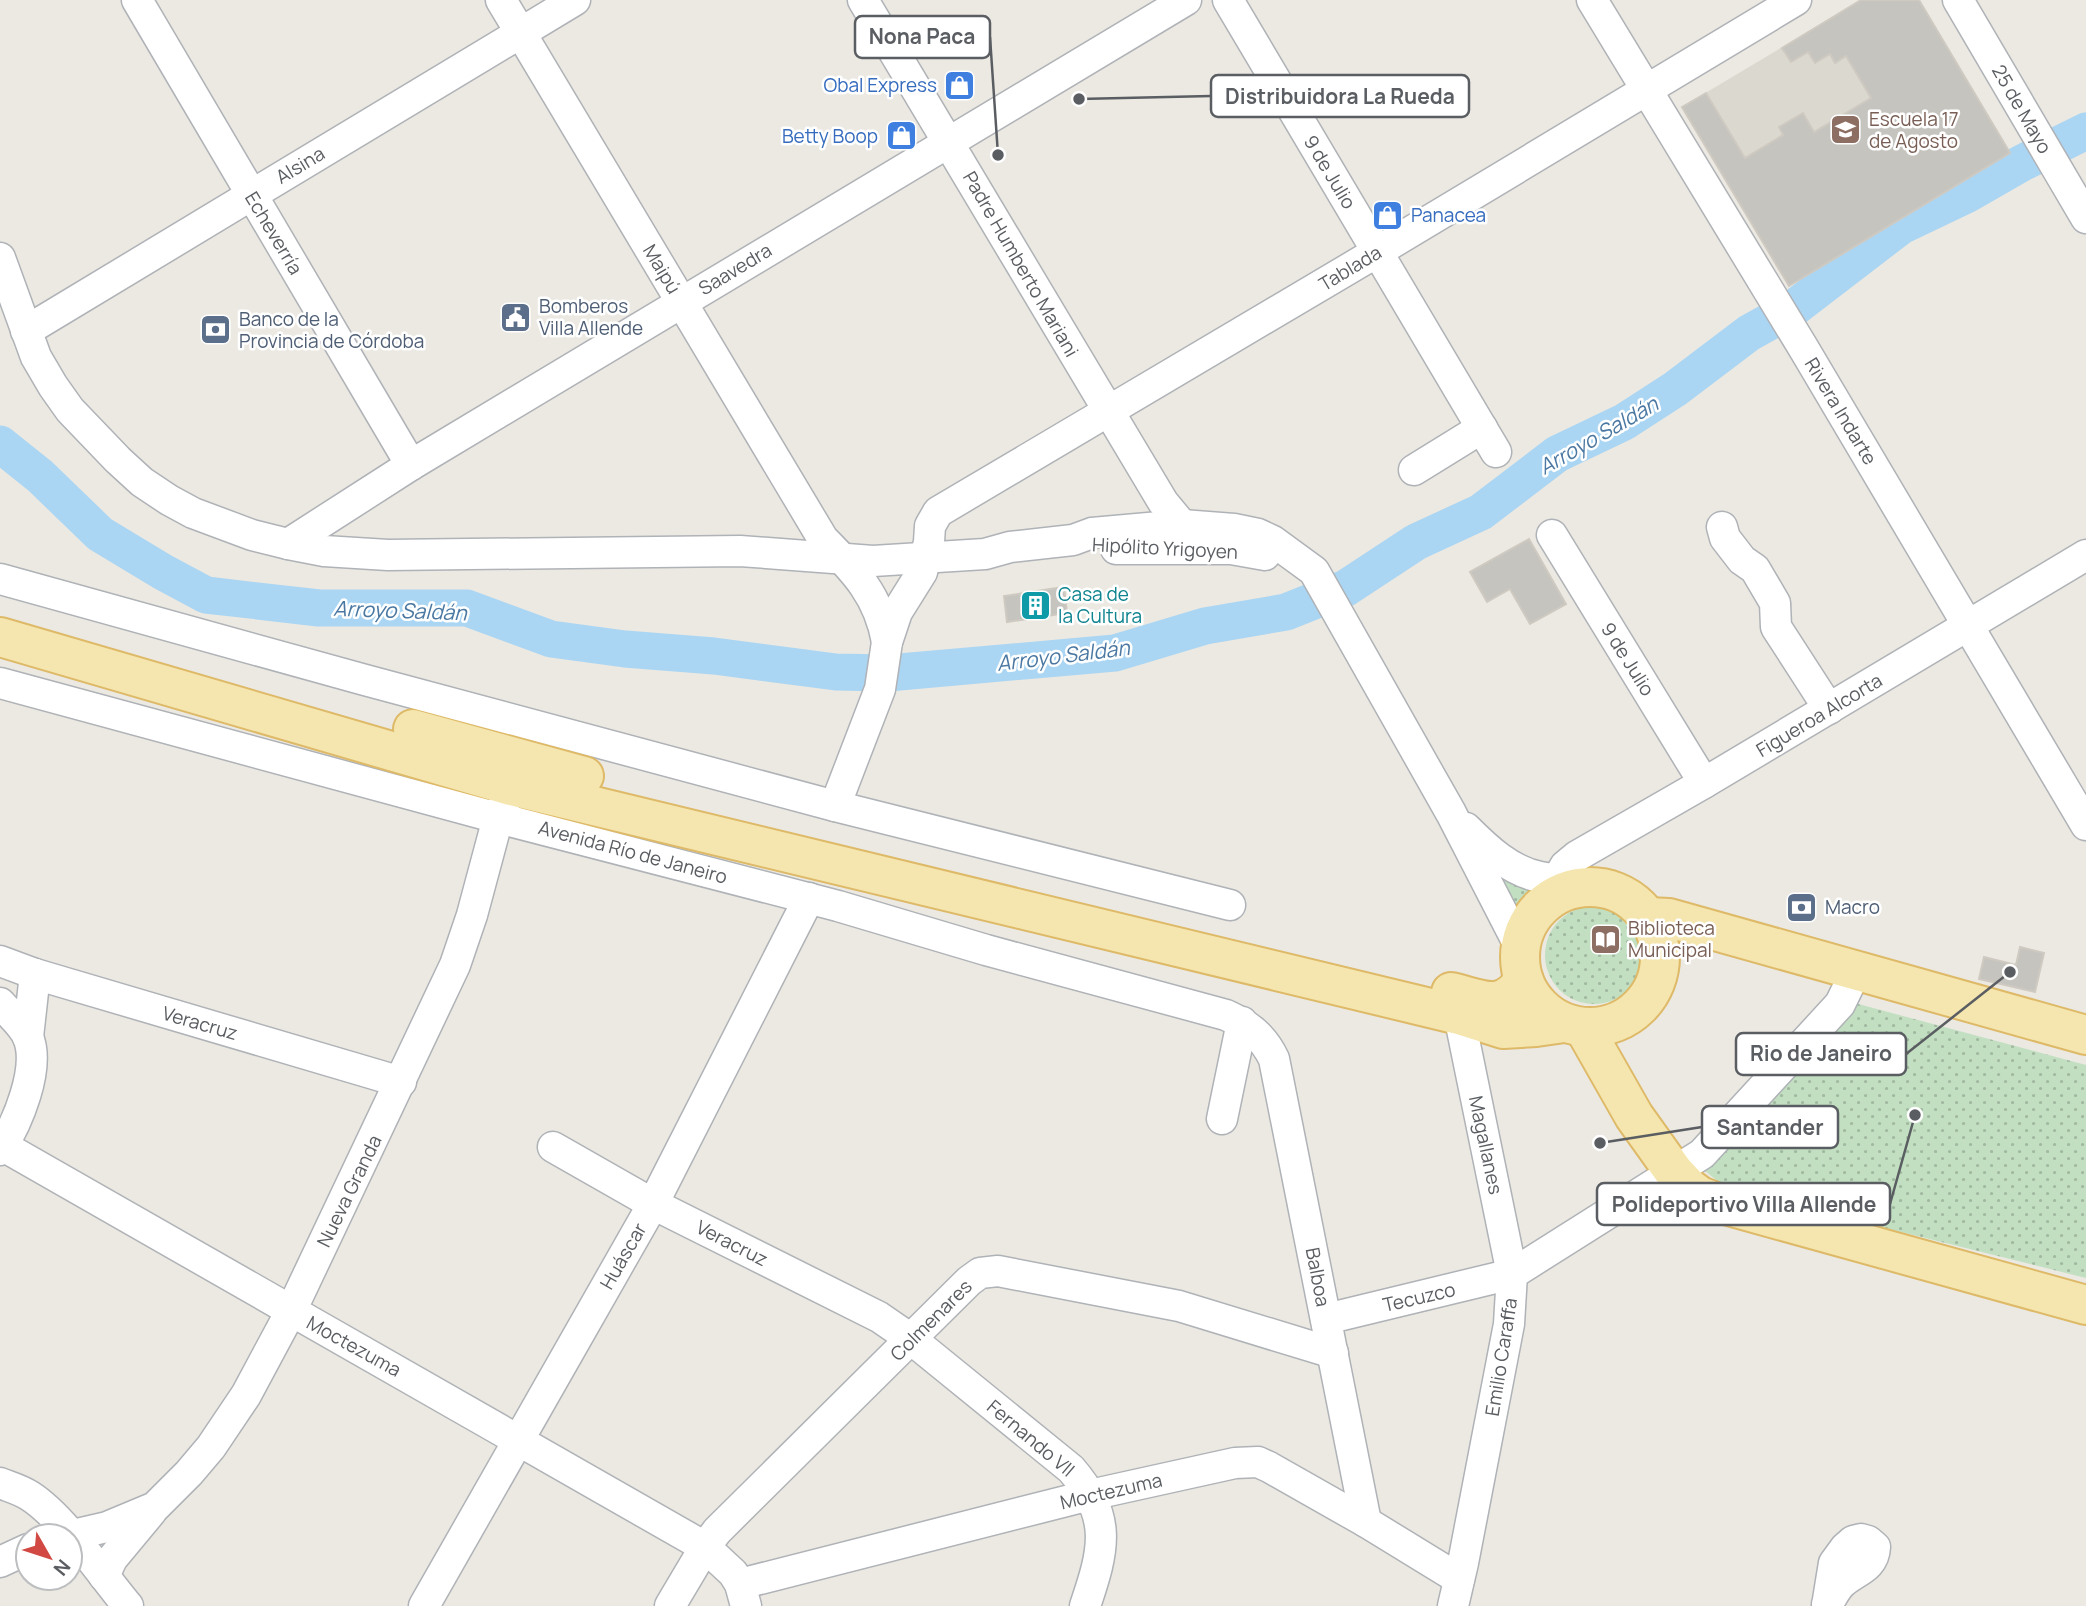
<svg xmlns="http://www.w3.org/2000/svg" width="2086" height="1606" viewBox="0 0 2086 1606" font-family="Manrope,sans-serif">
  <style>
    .education { fill: #dbd8d0 }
    .grass { fill: url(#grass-dots) }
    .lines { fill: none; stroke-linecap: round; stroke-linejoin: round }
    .river { stroke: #aad5f3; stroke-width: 37 }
    .building { fill: #c6c4bf; stroke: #cfcac1; stroke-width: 2 }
    .minor-casing { stroke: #afb2b6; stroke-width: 33 }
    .major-casing { stroke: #deb968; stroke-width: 42 }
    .minor { stroke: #fff; stroke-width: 30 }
    .major { stroke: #f4e6ae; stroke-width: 38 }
    .labels { text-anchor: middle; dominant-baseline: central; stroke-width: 5; stroke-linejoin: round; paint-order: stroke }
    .shop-label { font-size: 19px; fill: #366cbe; stroke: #fff; text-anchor: end }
    .street-label { font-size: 19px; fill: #5a5d61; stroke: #fff }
    .education-label { font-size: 19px; fill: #785e54; stroke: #fff; text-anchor: start }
    .service-label { font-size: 19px; fill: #4e5e75; stroke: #fff; text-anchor: start }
    .culture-label { font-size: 19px; fill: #0d838f; stroke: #fff; text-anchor: start }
    .water-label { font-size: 21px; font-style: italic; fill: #4b78a2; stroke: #fff }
    .leader { fill: none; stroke: #5a5d61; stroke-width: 2.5 }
    .callout-dot { fill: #5a5d61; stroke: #fff; stroke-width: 2.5 }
    .callout { fill: #fff; stroke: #5a5d61; stroke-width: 2.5 }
    .callout-label { font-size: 21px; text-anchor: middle; font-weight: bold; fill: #5a5d61 }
  </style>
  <defs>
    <pattern id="grass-dots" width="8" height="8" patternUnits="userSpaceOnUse" patternTransform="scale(1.75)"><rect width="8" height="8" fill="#c2e0c1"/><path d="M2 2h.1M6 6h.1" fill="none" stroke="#a1b9a0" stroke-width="1.8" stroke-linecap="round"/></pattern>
  </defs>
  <rect width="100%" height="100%" fill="#ebe9e2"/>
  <path class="education" d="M1861,0H1919L1789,286L1682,107Z"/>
  <g class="grass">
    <path d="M1497,872L1538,888L1518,914Z"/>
    <circle cx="1594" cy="955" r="49"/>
    <path d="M1847,1001L2086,1065V1278L1785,1203L1721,1184L1698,1165Z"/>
  </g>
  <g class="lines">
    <path class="river" d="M0,444L40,476L100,534L163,572L206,595L319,608H467L551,639L625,649L714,656L836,672L888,673L1115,653L1205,626L1286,612L1346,588L1416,542L1481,512L1557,454L1624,422L1675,389L1749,333L1794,308L1901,226L1968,194L2022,163L2086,131"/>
  </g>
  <g class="building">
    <path d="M1861,0H1919L2010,153L1789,286L1682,107L1706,93L1745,158L1783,135L1779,127L1803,113L1814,132L1871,98L1846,56L1835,63L1830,54L1815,63L1808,52L1791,62L1782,48Z"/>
    <path d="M1529,539L1566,604L1530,624L1510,589L1487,602L1470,572Z"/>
    <path d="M1064,587L1067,613L1007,622L1004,596Z"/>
    <path d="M2020,947L2044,953L2035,992L1979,979L1984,957L2016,965Z"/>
  </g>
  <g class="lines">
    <defs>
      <g id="minor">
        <path d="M137,0L411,465"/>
        <path d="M501,0L823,539C855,571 879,596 887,642"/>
        <path d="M863,0L1163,502L1182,525"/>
        <path d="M1228,0L1496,452"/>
        <path d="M1592,0L1804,349L2086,825"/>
        <path d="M1958,0L2086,218"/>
        <path d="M0,258L36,357L53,386L70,410L118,460L142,482L169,500L193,513L252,535L288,544L324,551L388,555L740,551L873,561L985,554L1010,547L1073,540L1092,533L1182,525L1234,529L1258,534L1273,541L1314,571L1451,813L1521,949"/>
        <path d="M26,331L575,0"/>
        <path d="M1414,470L1482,428"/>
        <path d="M1722,527L1725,538L1742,560L1755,569L1775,603L1776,627L1829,709"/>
        <path d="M1552,535L1704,783"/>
        <path d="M288,544L411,465L1186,0"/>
        <path d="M1116,549H1231L1265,555"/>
        <path d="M0,579L365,680L835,806L1230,905"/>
        <path d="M0,683L498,818L838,906L986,950L1226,1015C1248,1025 1263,1036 1274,1059L1366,1522"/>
        <path d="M835,806L880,689L887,642L897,612L922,572L929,542L930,526L938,512L1377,252L1796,0"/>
        <path d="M1466,828C1487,849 1510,871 1540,877C1556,880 1573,882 1589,885"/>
        <path d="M1540,909L1565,866L1577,856L1704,783L2086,555"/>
        <path d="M0,961L35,974L401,1082"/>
        <path d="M0,1003C9,1013 23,1025 28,1037C41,1068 17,1124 0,1150"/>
        <path d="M28,1037L35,974"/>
        <path d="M1222,1119L1242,1022"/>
        <path d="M3,1146L705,1547L733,1573L740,1584L746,1606"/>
        <path d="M553,1147L653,1204L879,1317L911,1339L1071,1469C1113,1517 1104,1550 1085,1606"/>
        <path d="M1326,1319L1512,1274L1702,1154L1840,1004L1856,971"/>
        <path d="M0,1483C10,1487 21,1490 30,1496C64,1518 101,1574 128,1606"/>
        <path d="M68,1536L107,1527L155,1507L189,1473L211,1447L246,1395L291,1311L455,965L472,915L498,818L505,802"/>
        <path d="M0,1562L28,1549"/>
        <path d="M104,1576L112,1559L151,1512"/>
        <path d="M740,1584L1090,1495L1235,1463L1258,1462L1269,1467L1366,1522L1459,1579"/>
        <path d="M424,1606L653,1204L809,898"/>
        <path d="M670,1606L705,1547L717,1531L969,1281L980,1273L998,1271L1179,1306L1333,1353"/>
        <path d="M1453,1606L1463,1563L1509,1324L1512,1274L1459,1015"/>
        <path d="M1827,1606L1834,1563L1845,1548L1853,1541L1861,1539L1868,1541L1875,1547C1874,1569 1854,1571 1841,1584C1835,1590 1832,1598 1827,1604"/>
      </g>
      <g id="major">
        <path d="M0,637L511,786L1459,1015L1503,1029L1536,1027L1564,1023"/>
        <path d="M413,729L584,776"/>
        <circle cx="1590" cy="957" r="70"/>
        <path d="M1648,917L1669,918L2086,1035"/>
        <path d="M1451,992C1485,1000 1500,1012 1524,981"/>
        <path d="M1584,1028L1634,1116L1674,1172L1689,1188L1700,1196L1718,1203L2086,1305"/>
      </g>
    </defs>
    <use href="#minor" class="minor-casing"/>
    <use href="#major" class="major-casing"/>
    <use href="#minor" class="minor"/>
    <use href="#major" class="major"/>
  </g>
  <defs>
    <symbol id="shop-square" viewBox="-11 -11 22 22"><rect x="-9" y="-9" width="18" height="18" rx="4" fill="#3f7fe0" stroke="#fff"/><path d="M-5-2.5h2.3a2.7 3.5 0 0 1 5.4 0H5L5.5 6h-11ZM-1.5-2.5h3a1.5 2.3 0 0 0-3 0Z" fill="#fff"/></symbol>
    <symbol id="school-square" viewBox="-11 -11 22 22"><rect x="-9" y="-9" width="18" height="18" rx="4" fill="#8d6e63" stroke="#fff"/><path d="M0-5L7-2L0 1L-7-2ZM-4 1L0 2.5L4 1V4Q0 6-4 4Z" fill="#fff"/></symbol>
    <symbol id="civic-square" viewBox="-11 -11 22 22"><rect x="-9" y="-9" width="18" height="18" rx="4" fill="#5c6f8a" stroke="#fff"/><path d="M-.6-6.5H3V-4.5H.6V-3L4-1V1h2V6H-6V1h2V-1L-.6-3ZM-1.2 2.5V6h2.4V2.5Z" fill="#fff"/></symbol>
    <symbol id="bank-square" viewBox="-11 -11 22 22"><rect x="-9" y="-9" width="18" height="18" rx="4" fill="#5c6f8a" stroke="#fff"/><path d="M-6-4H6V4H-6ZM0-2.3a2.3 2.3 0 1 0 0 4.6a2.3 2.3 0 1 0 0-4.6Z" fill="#fff"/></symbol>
    <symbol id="building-square" viewBox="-11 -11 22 22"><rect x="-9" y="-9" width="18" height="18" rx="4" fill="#0f9aa8" stroke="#fff"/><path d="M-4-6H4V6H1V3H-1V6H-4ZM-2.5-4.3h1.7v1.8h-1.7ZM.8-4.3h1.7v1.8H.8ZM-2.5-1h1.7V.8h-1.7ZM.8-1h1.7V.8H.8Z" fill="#fff"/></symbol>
    <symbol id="library-square" viewBox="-11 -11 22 22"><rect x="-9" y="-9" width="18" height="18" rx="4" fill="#8d6e63" stroke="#fff"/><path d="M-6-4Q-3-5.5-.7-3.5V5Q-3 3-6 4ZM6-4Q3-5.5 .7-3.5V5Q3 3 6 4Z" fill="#fff"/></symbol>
  </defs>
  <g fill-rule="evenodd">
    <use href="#shop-square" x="942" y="68" width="35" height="35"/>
    <use href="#school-square" x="1828" y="112" width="35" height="35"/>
    <use href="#shop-square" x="884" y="118" width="35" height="35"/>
    <use href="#shop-square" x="1370" y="198" width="35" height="35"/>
    <use href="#civic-square" x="498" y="300" width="35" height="35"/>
    <use href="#bank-square" x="198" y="312" width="35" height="35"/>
    <use href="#building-square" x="1018" y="588" width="35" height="35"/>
    <use href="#bank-square" x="1784" y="890" width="35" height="35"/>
    <use href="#library-square" x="1588" y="922" width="35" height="35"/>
  </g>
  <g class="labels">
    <g class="shop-label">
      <text x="937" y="85">Obal Express</text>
      <text x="878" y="136">Betty Boop</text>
      <text x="1411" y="215" text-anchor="start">Panacea</text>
    </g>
    <g class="street-label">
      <text transform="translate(2022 109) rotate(60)">25 de Mayo</text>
      <text transform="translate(300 165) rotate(-31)">Alsina</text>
      <text transform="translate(1330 172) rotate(59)">9 de Julio</text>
      <text transform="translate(274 233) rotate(59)">Echeverría</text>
      <text transform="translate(1021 264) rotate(60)">Padre Humberto Mariani</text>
      <text transform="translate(1350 268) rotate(-31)">Tablada</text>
      <text transform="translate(662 269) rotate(59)">Maipú</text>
      <text transform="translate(735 269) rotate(-31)">Saavedra</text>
      <text transform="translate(1841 411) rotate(59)">Rivera Indarte</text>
      <text transform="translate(1165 548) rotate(3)">Hipólito Yrigoyen</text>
      <text transform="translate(1628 659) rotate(58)">9 de Julio</text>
      <text transform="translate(1819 715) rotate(-31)">Figueroa Alcorta</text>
      <text transform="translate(633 852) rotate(15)">Avenida Río de Janeiro</text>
      <text transform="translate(200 1023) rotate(16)">Veracruz</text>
      <text transform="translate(1486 1145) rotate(78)">Magallanes</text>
      <text transform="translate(349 1191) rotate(-64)">Nueva Granda</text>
      <text transform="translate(732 1243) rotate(27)">Veracruz</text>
      <text transform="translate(623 1256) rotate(-60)">Huáscar</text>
      <text transform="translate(1318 1277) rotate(79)">Balboa</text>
      <text transform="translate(1419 1297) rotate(-13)">Tecuzco</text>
      <text transform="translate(931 1320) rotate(-45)">Colmenares</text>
      <text transform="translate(354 1346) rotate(29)">Moctezuma</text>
      <text transform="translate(1501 1357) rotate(-81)">Emilio Caraffa</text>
      <text transform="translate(1031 1438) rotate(40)">Fernando VII</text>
      <text transform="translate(1111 1491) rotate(-13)">Moctezuma</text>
    </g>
    <g class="education-label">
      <text x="1869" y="119">Escuela 17<tspan x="1869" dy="22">de Agosto</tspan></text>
      <text x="1628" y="928">Biblioteca<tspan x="1628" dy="22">Municipal</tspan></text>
    </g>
    <g class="service-label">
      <text x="539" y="306">Bomberos<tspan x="539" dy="22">Villa Allende</tspan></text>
      <text x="239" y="319">Banco de la<tspan x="239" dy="22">Provincia de Córdoba</tspan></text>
      <text x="1825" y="907">Macro</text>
    </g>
    <g class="culture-label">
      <text x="1058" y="594">Casa de<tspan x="1058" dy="22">la Cultura</tspan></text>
    </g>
    <g class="water-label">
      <text transform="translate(1598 435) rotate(-30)">Arroyo Saldán</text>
      <text transform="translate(400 610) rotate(2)">Arroyo Saldán</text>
      <text transform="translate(1063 655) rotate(-7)">Arroyo Saldán</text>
    </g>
  </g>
  <path class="leader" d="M998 155L990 37M1079 99L1211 96M2010 972L1906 1054M1600 1143L1702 1127M1915 1115L1890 1204"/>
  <g class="callout-dot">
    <circle cx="998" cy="155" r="7"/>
    <circle cx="1079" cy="99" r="7"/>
    <circle cx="2010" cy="972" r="7"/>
    <circle cx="1600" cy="1143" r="7"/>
    <circle cx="1915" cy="1115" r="7"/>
  </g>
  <g class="callout">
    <rect x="855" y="16" width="135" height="42" rx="7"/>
    <rect x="1211" y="75" width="258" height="42" rx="7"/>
    <rect x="1736" y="1033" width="170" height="42" rx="7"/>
    <rect x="1702" y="1106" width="136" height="42" rx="7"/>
    <rect x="1597" y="1183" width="293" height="42" rx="7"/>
  </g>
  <g class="callout-label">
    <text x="922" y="44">Nona Paca</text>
    <text x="1340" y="104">Distribuidora La Rueda</text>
    <text x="1821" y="1061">Rio de Janeiro</text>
    <text x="1770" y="1135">Santander</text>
    <text x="1744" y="1212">Polideportivo Villa Allende</text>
  </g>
  <g transform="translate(49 1557) rotate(129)"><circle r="33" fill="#ffffff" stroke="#bdbec0" stroke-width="2"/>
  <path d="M0-5L12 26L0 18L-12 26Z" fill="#d14942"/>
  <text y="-10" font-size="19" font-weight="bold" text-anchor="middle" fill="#5a5d61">N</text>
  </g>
</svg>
